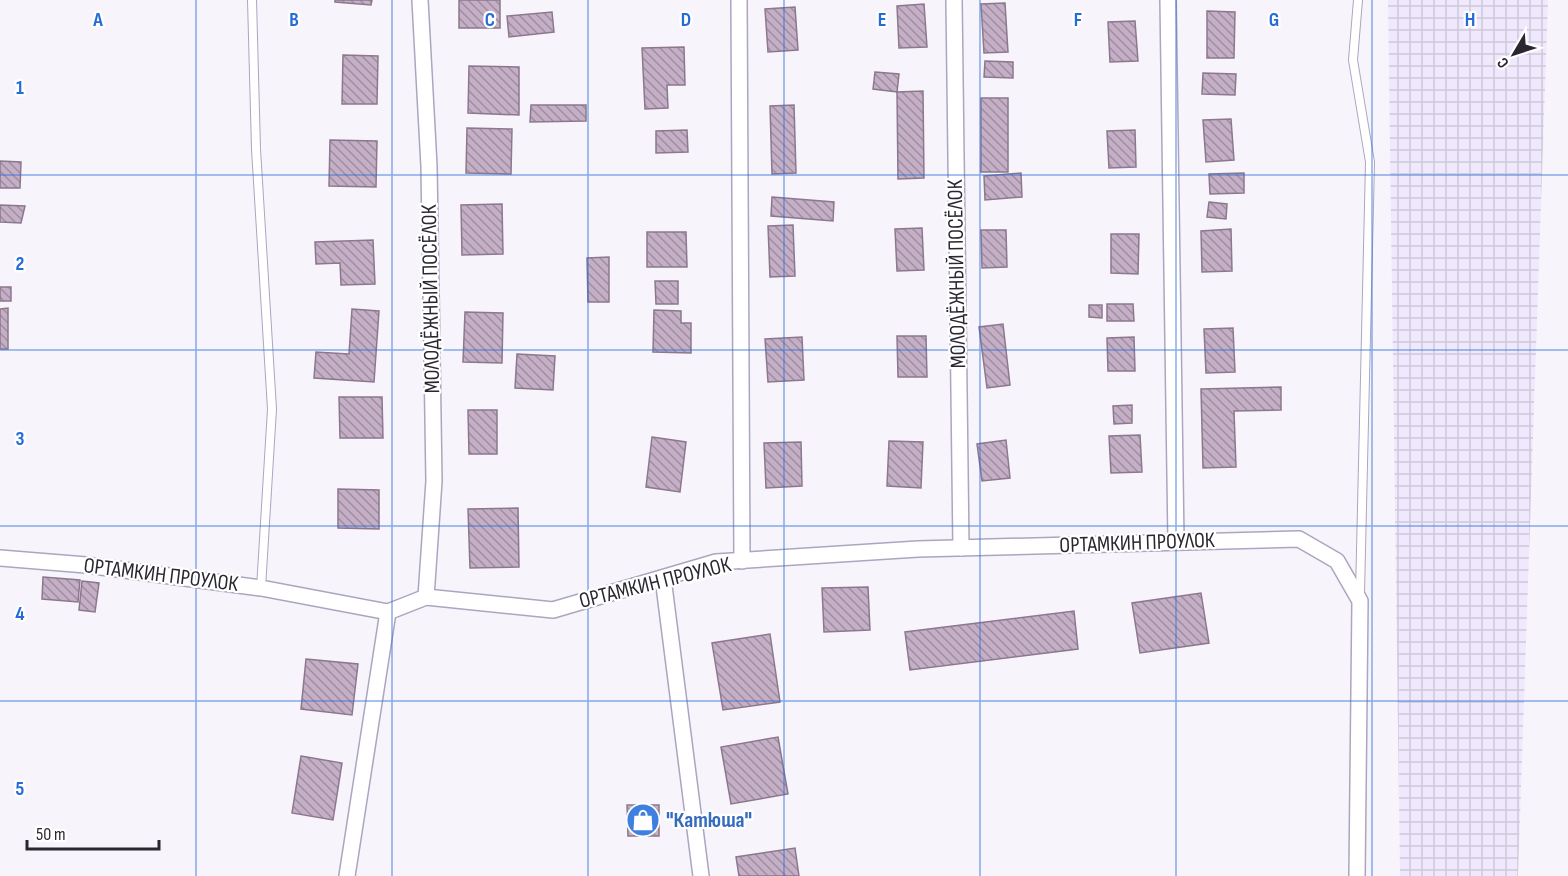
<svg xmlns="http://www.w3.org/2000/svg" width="1568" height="876" viewBox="0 0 1568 876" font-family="'Sofia Sans Condensed',sans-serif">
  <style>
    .industrial { fill: url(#industrial-grid) }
    .building { fill: url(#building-back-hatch); stroke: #8c788d; stroke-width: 1.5 }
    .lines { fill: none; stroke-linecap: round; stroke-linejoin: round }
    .service-casing { stroke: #ada5bf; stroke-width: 10 }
    .minor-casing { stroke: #ada5bf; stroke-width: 18 }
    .service { stroke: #fff; stroke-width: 8 }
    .minor { stroke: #fff; stroke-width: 15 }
    .grid { fill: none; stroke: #256cd8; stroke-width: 1.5; stroke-opacity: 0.55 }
    .labels { text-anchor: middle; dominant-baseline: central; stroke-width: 4.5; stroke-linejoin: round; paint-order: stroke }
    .street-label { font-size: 22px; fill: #2a2731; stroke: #fff }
    .shop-label { font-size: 22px; font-weight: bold; fill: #366cbe; stroke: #fff; text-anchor: start }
    .grid-label { font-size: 20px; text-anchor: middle; font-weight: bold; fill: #256cd8; stroke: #fff; stroke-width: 4.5; stroke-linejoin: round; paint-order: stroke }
  </style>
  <defs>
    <pattern id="industrial-grid" width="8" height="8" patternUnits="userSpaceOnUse" patternTransform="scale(1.5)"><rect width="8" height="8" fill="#f0e9fe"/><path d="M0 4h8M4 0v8" fill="none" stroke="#cec8da"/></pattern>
    <pattern id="building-back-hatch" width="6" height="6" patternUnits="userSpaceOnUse" patternTransform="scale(1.5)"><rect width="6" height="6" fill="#c4afc6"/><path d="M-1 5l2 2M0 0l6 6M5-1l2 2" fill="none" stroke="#9f8ea1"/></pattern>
  </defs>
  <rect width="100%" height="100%" fill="#f7f5fb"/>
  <path class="industrial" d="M1388,0H1548L1518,876H1400Z"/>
  <g class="building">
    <path d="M335,0H372L371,5L335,2Z"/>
    <rect x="459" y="0" width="41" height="28"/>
    <path d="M1005,3L1008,52L984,53L981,4Z"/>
    <path d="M924,4L927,47L899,48L897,6Z"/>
    <path d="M795,7L798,50L768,52L765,9Z"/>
    <path d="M1207,11L1235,12L1234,58H1207Z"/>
    <path d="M552,12L554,32L509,37L507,16Z"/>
    <path d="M1135,21L1138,61L1110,62L1108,22Z"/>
    <path d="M684,47L685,85H667L668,108L645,109L642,48Z"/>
    <path d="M343,55L378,56L377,104H342Z"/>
    <path d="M985,61L1013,62V78L984,77Z"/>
    <path d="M469,66L519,67V115L468,113Z"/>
    <path d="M875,72L899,74L897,92L873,89Z"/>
    <path d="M1203,73L1236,74L1235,95L1202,94Z"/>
    <path d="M923,91L924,178L898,179L897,92Z"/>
    <rect x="981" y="98" width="27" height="74"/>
    <path d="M531,105H586V121L530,122Z"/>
    <path d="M794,105L796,173L772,174L770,106Z"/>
    <path d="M1231,119L1234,160L1206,162L1203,120Z"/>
    <path d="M467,128L512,129L511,174L466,173Z"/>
    <path d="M687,130L688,152L656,153V131Z"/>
    <path d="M1135,130L1136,167L1109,168L1107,131Z"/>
    <path d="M330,140L377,141L376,187L329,186Z"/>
    <path d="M0,161L21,162L20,188H0Z"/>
    <path d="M1021,173L1022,197L985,200L984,176Z"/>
    <path d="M1244,173V193L1210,194L1209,174Z"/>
    <path d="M772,197L834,202L833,221L771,216Z"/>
    <path d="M1209,202L1227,204L1226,219L1207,217Z"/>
    <path d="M502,204L503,254L462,255L461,205Z"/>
    <path d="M0,205L25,206L21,223L0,222Z"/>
    <path d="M793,225L795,276L770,277L768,226Z"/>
    <path d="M922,228L924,270L897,271L895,229Z"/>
    <path d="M1231,229L1232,271L1202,272L1201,231Z"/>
    <path d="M981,230H1006L1007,267L982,268Z"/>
    <path d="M647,232H686L687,267H647Z"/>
    <path d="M1111,234H1139L1138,274L1111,273Z"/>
    <path d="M373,240L375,284L341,285L340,263L316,264L315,242Z"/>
    <path d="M609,257V302H588L587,258Z"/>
    <path d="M655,281H678V304H656Z"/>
    <rect x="0" y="287" width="11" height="14"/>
    <path d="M1107,304H1133L1134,321H1107Z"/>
    <path d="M1089,305H1102V318L1089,317Z"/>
    <path d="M8,308V349H0V309Z"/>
    <path d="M352,309L379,311L374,382L314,378L316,352L349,354Z"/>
    <path d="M654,310L681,311V323H691V353L653,352Z"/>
    <path d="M465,312L503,313L502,363L463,362Z"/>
    <path d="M1003,324L1010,385L987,388L979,327Z"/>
    <path d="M1233,328L1235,372L1206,373L1204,329Z"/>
    <path d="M897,336H926L927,377H898Z"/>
    <path d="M802,337L804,380L768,382L765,339Z"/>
    <path d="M1134,337L1135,371H1108L1107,338Z"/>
    <path d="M517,354L555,356L553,390L515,388Z"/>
    <path d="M1281,387V410L1234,411L1236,467L1203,468L1201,389Z"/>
    <path d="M339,397H382L383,438H340Z"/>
    <path d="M1132,405V423L1114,424L1113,406Z"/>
    <path d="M468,410H497V454H469Z"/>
    <path d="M1140,435L1142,472L1111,473L1109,436Z"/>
    <path d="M652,437L686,442L680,492L646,487Z"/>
    <path d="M1006,440L1010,478L982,481L977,444Z"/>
    <path d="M889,441L923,442L921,488L887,486Z"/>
    <path d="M801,442L802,486L766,488L764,443Z"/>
    <path d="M338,489L379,490V529L338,528Z"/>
    <path d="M518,508L519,567L470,568L468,509Z"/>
    <path d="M43,577L80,580L78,602L42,599Z"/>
    <path d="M82,581L99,583L95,612L79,610Z"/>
    <path d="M868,587L870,630L824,632L822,588Z"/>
    <path d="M1201,593L1209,643L1140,653L1132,603Z"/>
    <path d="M1074,611L1078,649L910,670L905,632Z"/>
    <path d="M770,634L780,702L723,710L712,643Z"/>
    <path d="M306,659L358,664L352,715L301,709Z"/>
    <path d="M778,737L788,794L731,804L721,747Z"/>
    <path d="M301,756L342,763L333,820L292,813Z"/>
    <path d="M627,805H659V836H628Z"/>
    <path d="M795,848L799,876H739L736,857Z"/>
  </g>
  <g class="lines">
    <defs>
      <g id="service">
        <path d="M252,0L256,149L272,409L261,588"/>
        <path d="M1358,0L1353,60L1370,162L1360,594"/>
      </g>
      <g id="minor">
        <path d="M420,0L429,166L434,481L426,597"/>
        <path d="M739,0L742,561"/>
        <path d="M954,0L961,548"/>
        <path d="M1168,0L1176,542"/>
        <path d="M0,558L86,565L261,588L388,612L426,597L553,610L716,562L918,549L1299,539L1337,561L1360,601L1357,876"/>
        <path d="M663,578L701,876"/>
        <path d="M347,876L388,612"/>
      </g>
    </defs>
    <use href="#service" class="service-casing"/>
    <use href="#minor" class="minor-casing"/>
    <use href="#service" class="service"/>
    <use href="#minor" class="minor"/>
  </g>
  <path class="grid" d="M196,0V876M392,0V876M588,0V876M784,0V876M980,0V876M1176,0V876M1372,0V876M0,175H1568M0,350H1568M0,526H1568M0,701H1568"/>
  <defs>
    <symbol id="shop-disc" viewBox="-11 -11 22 22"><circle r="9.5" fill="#3f7fe0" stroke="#fff"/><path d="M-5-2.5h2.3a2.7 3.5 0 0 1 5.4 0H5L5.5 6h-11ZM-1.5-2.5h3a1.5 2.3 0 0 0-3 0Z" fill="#fff"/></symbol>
  </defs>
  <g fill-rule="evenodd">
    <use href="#shop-disc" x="624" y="801" width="38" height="38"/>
  </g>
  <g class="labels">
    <g class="street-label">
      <text transform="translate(957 274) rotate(-91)">МОЛОДЁЖНЫЙ ПОСЁЛОК</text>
      <text transform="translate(431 299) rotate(-91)">МОЛОДЁЖНЫЙ ПОСЁЛОК</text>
      <text transform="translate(1137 543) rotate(-2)">ОРТАМКИН ПРОУЛОК</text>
      <text transform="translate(161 575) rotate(7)">ОРТАМКИН ПРОУЛОК</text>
      <text transform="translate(655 583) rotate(-14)">ОРТАМКИН ПРОУЛОК</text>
    </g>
    <g class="shop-label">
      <text x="666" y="820">"Катюша"</text>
    </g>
  </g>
  <g class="grid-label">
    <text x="98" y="26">A</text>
    <text x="294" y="26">B</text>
    <text x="490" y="26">C</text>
    <text x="686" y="26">D</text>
    <text x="882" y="26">E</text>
    <text x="1078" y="26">F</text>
    <text x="1274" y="26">G</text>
    <text x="1470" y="26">H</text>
    <text x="20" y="94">1</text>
    <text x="20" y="270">2</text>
    <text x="20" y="445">3</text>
    <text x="20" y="620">4</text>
    <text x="20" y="795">5</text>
  </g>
  <g transform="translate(1514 54) rotate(231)" stroke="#ffffff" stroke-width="4.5" paint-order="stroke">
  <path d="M0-4.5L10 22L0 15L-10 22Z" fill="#2a2731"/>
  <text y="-9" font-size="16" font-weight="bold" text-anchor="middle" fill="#2a2731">С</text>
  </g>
  <path d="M27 840v9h132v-9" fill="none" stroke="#2a2731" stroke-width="3"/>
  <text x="36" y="840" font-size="18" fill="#2a2731" stroke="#ffffff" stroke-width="4.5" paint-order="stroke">50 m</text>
</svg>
